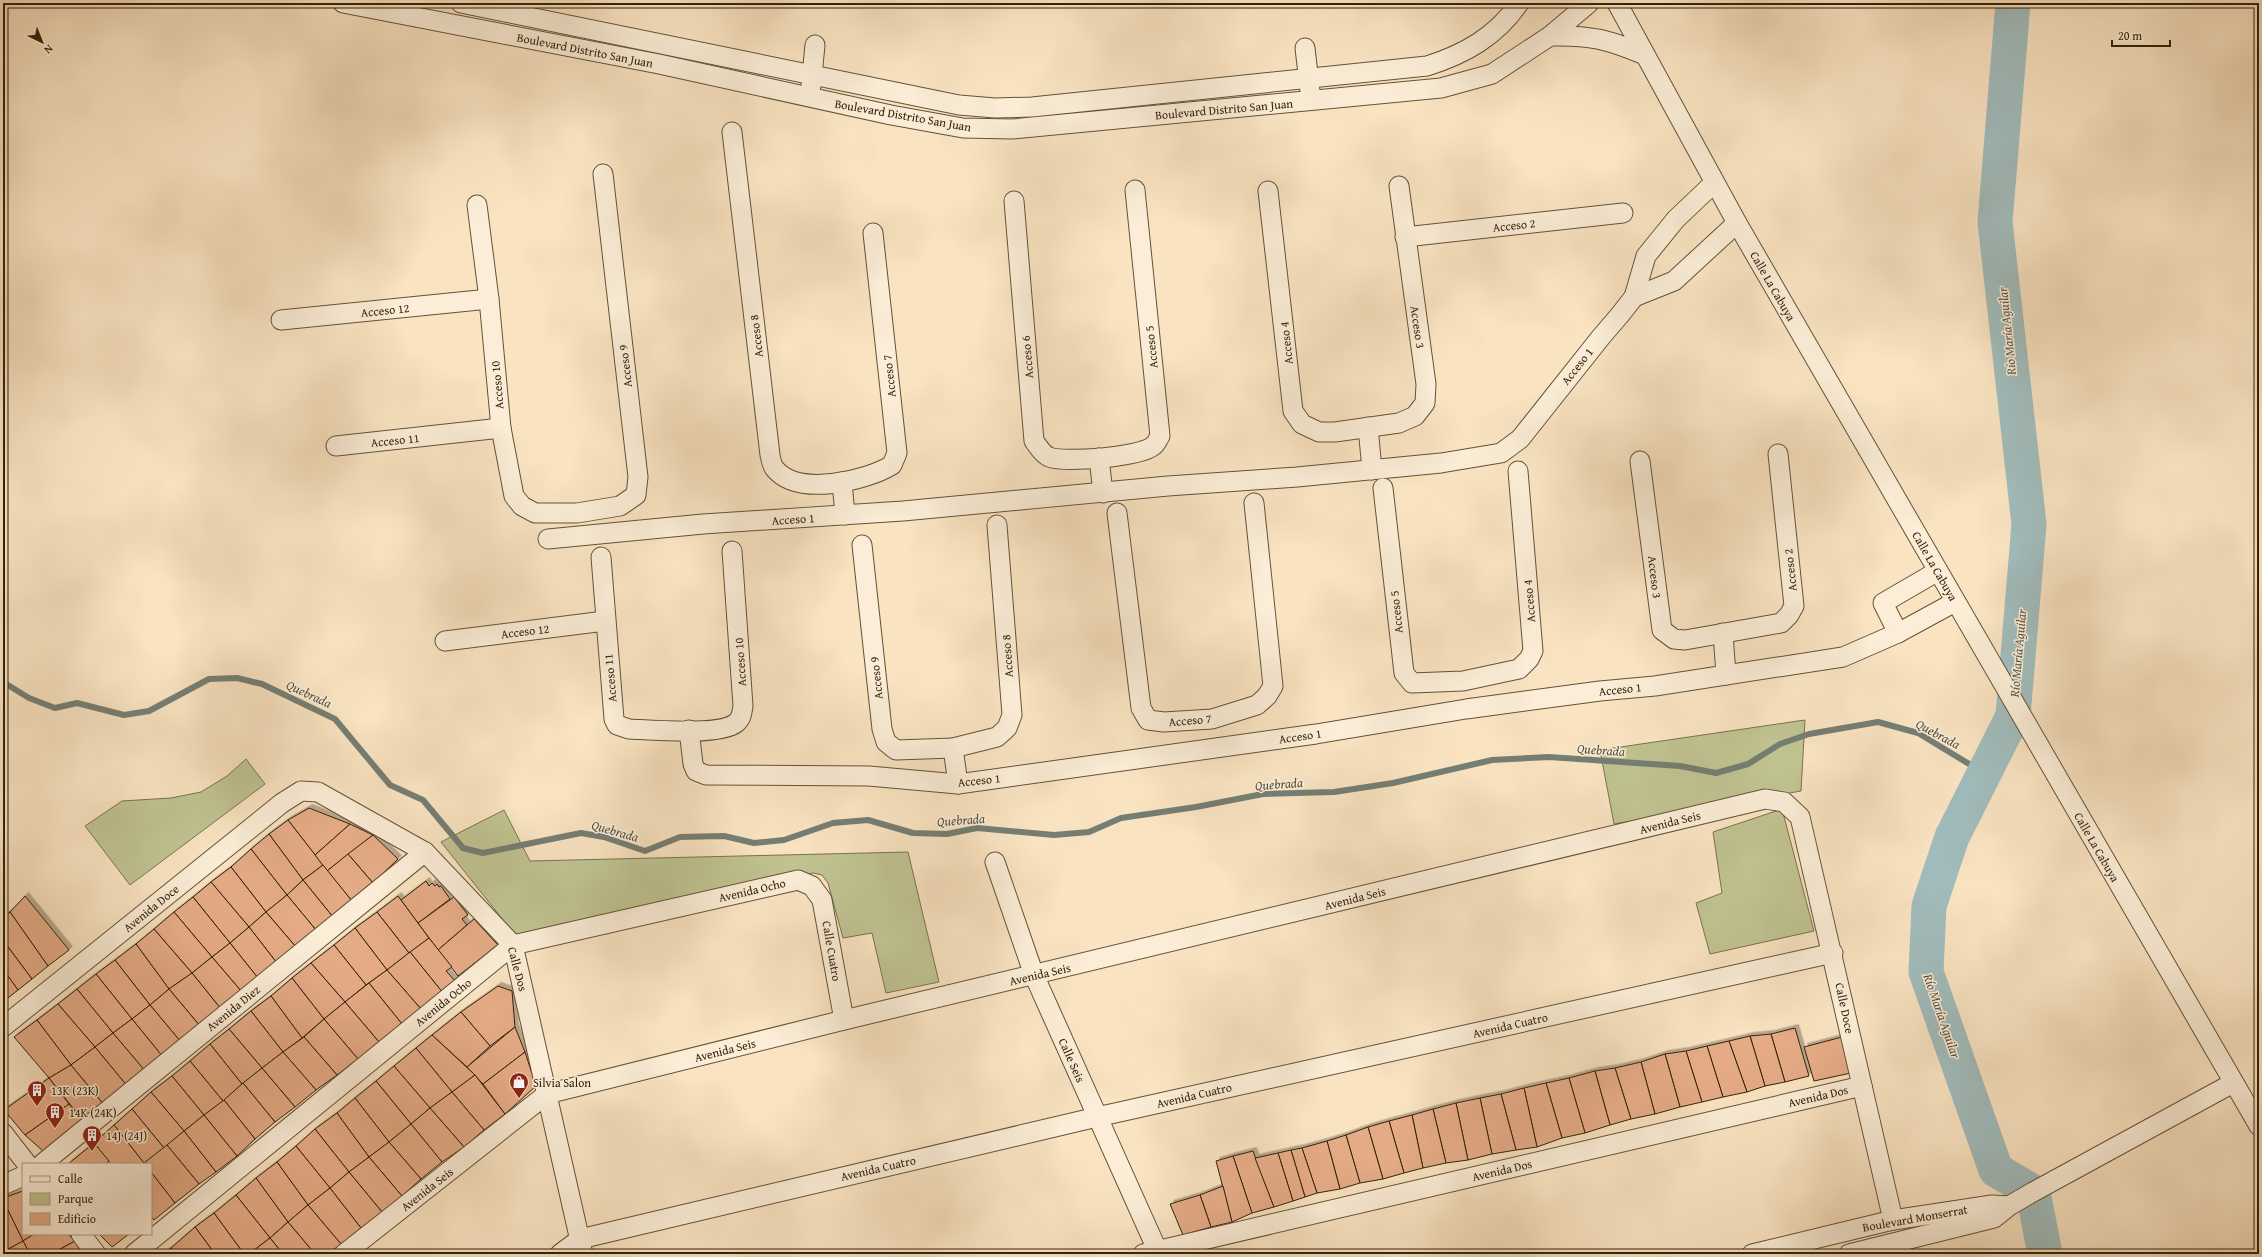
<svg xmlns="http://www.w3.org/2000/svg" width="2262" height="1257" viewBox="0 0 2262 1257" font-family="'Gentium Book Plus',serif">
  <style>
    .green { fill: #c0c391; stroke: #7a724c }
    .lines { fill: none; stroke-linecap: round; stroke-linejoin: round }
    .stream { stroke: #757e74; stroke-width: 6 }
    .river { stroke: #a1bcbc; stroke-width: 35 }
    .building { fill: #e5ab87; stroke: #332108; filter: url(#shadow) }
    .minor-casing { stroke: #645236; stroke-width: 21 }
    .minor { stroke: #fbedd7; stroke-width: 19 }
    .labels { text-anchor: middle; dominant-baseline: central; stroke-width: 3; stroke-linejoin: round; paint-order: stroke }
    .street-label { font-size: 12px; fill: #332108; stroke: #fbedd7 }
    .poi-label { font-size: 12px; fill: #332108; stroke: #fbedd7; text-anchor: start }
    .water-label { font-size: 13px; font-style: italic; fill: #54503e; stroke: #fbedd7 }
  </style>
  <defs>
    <filter id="shadow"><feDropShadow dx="3.5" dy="-3.5" stdDeviation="0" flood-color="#0004"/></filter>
  </defs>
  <rect width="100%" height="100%" fill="#f9e3c1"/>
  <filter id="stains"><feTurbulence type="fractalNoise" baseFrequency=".005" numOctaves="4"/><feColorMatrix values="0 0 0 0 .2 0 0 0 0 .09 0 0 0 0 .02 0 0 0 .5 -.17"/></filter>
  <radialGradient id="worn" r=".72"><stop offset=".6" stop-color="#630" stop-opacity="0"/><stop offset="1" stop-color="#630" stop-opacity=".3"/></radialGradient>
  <g class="green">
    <path d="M1805,720L1801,791L1614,824L1600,750Z"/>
    <path d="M246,759L265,784L130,885L85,826L122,801L171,798L201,792L227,776Z"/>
    <path d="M1782,809L1814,931L1710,954L1696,903L1722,893L1713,832Z"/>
    <path d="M504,810L530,861L908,852L939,982L886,993L872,933L843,938L828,883L822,875L813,873L515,935L441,842Z"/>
  </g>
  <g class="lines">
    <path class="stream" d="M3,682L29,698L55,708L77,703L124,715L149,711L209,679L237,678L262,684L335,719L390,785L423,800L463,848L483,853L581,833L604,837L645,851L680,837L724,836L754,843L784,840L833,823L868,820L913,833L947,834L977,828L1054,835L1089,832L1121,818L1196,807L1263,794L1334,792L1393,783L1492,760L1549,757L1680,766L1716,773L1748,764L1780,744L1809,734L1878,722L1918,733L1984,773"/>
    <path class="river" d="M2013,3L1995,222L2029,524L2013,716L1952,837L1929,906L1926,972L1996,1170L2033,1192L2045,1254"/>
  </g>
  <g class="building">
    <path d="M309,808L350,824L315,855L288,820Z"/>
    <path d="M288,820L323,865L303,880L269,834Z"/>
    <path d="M350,824L373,835L327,871L315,855Z"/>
    <path d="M269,834L303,880L287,895L251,849Z"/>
    <path d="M373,835L398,859L373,883L348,854Z"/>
    <path d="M251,849L287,895L266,912L231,867Z"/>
    <path d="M348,854L373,883L352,901L327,871Z"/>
    <path d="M323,865L352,901L333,917L303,880Z"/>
    <path d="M231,867L266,912L249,927L211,882Z"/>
    <path d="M303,880L333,917L316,930L287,895Z"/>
    <path d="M426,881L429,886L432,883L435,886L437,884L439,887L441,886L450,899L418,923L401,900Z"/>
    <path d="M211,882L249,927L230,943L193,897Z"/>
    <path d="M287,895L316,930L296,947L266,912Z"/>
    <path d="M25,896L69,950L48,966L10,912Z"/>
    <path d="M398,896L429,938L409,953L377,912Z"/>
    <path d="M193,897L230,943L212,957L174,912Z"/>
    <path d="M454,897L468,915L462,919L467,925L438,950L418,923Z"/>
    <path d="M10,912L48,966L32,979L3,940V917Z"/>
    <path d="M174,912L212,957L192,973L154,929Z"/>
    <path d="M266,912L296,947L277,963L249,927Z"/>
    <path d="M377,912L409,953L387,970L355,928Z"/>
    <path d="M474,919L498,945L458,976L438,950Z"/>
    <path d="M249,927L277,963L258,978L230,943Z"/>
    <path d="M355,928L387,970L366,985L334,945Z"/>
    <path d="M154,929L192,973L169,989L136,944Z"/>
    <path d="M429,938L452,967L446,971L457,983L443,993L410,952Z"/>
    <path d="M230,943L258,978L242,992L212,957Z"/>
    <path d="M136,944L169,989L150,1005L115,960Z"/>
    <path d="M334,945L366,985L345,1002L311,963Z"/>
    <path d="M8,947L32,979L18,990L3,969V951Z"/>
    <path d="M410,952L443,993L421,1009L387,970Z"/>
    <path d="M212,957L242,992L221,1009L192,973Z"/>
    <path d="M115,960L150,1005L132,1019L96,974Z"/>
    <path d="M311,963L345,1002L324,1019L292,978Z"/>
    <path d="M3,969L18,990L4,1001L3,999Z"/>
    <path d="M387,970L421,1009L402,1024L369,983Z"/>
    <path d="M192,973L221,1009L200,1026L169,989Z"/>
    <path d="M96,974L132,1019L113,1033L77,989Z"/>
    <path d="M292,978L324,1019L302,1038L271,996Z"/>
    <path d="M369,983L402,1024L379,1042L345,1002Z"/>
    <path d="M498,986L512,991L515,1027L490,1046L461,1012Z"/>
    <path d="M77,989L113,1033L95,1047L58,1004Z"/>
    <path d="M169,989L200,1026L181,1042L150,1005Z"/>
    <path d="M271,996L302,1038L283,1052L251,1011Z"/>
    <path d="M345,1002L379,1042L358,1059L324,1019Z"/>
    <path d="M58,1004L95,1047L71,1065L37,1020Z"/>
    <path d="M150,1005L181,1042L163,1057L132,1019Z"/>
    <path d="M251,1011L283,1052L262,1068L229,1029Z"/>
    <path d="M461,1012L490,1046L467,1067L432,1035Z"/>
    <path d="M132,1019L163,1057L146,1072L113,1033Z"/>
    <path d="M324,1019L358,1059L337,1075L304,1037Z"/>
    <path d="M37,1020L71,1065L49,1078L14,1037Z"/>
    <path d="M515,1027L525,1052L483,1084L467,1067Z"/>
    <path d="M1795,1028L1809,1076L1785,1082L1771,1034Z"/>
    <path d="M229,1029L262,1068L242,1084L210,1044Z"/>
    <path d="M113,1033L146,1072L128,1087L95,1047Z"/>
    <path d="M1771,1034L1785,1082L1765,1086L1750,1036Z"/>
    <path d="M432,1035L475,1075L452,1092L416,1048Z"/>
    <path d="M1750,1036L1765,1086L1747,1092L1729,1041Z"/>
    <path d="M304,1037L337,1075L316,1090L283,1052Z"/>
    <path d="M1842,1037L1851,1073L1814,1081L1804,1047Z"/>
    <path d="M1729,1041L1747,1092L1723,1097L1707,1046Z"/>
    <path d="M210,1044L242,1084L223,1101L190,1061Z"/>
    <path d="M1707,1046L1723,1097L1702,1102L1686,1051Z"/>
    <path d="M95,1047L128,1087L105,1106L71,1065Z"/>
    <path d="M416,1048L452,1092L430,1108L394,1066Z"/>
    <path d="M1686,1051L1702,1102L1680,1107L1665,1054Z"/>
    <path d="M283,1052L316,1090L295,1107L262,1068Z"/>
    <path d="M525,1052L536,1086L505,1114L483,1084Z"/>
    <path d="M1665,1054L1680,1107L1655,1114L1641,1062Z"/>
    <path d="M190,1061L223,1101L204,1115L172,1076Z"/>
    <path d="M1641,1062L1655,1114L1631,1119L1615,1068Z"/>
    <path d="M71,1065L105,1106L85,1123L49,1078Z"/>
    <path d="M394,1066L430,1108L411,1124L376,1081Z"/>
    <path d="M262,1068L295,1107L275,1122L243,1083Z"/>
    <path d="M1615,1068L1631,1119L1610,1125L1595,1071Z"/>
    <path d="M1595,1071L1610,1125L1585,1133L1569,1078Z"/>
    <path d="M475,1075L505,1114L484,1130L452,1092Z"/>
    <path d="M172,1076L204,1115L184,1131L151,1092Z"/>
    <path d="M49,1078L69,1104L25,1135L4,1110Z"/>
    <path d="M1569,1078L1585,1133L1562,1138L1546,1083Z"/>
    <path d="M376,1081L411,1124L389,1142L355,1098Z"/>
    <path d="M243,1083L275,1122L255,1139L224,1100Z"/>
    <path d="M1546,1083L1562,1138L1537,1147L1524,1088Z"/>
    <path d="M1524,1088L1537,1147L1516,1150L1501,1094Z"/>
    <path d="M151,1092L184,1131L164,1148L132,1109Z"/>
    <path d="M452,1092L484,1130L464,1147L430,1108Z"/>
    <path d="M1501,1094L1516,1150L1492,1154L1480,1098Z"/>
    <path d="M355,1098L389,1142L369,1157L337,1113Z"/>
    <path d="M1480,1098L1492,1154L1468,1160L1456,1103Z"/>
    <path d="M224,1100L255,1139L237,1156L204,1115Z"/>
    <path d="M1456,1103L1468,1160L1446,1163L1433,1109Z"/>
    <path d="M69,1104L85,1123L44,1152L25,1135Z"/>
    <path d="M430,1108L464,1147L442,1162L411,1124Z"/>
    <path d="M132,1109L164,1148L144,1163L114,1125Z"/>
    <path d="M1433,1109L1446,1163L1423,1168L1412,1115Z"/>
    <path d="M337,1113L369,1157L349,1172L315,1129Z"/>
    <path d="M204,1115L237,1156L216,1172L184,1131Z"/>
    <path d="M1412,1115L1423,1168L1404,1173L1389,1121Z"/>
    <path d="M1389,1121L1404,1173L1383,1179L1368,1127Z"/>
    <path d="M411,1124L442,1162L421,1179L389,1142Z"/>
    <path d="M114,1125L144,1163L142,1164H111L94,1143Z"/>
    <path d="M1368,1127L1383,1179L1360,1183L1346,1135Z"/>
    <path d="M315,1129L349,1172L330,1188L296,1146Z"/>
    <path d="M184,1131L216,1172L199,1184L167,1145Z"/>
    <path d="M1346,1135L1360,1183L1340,1189L1327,1141Z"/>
    <path d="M1327,1141L1340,1189L1317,1193L1302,1148Z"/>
    <path d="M389,1142L421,1179L402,1196L369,1157Z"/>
    <path d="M94,1143L109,1161L105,1164H68Z"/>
    <path d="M167,1145L199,1184L175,1203L151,1172V1164L144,1163Z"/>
    <path d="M296,1146L330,1188L308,1205L277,1162Z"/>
    <path d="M1302,1148L1317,1193L1305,1197L1291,1150Z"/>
    <path d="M1291,1150L1305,1197L1293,1201L1278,1153Z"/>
    <path d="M1253,1151L1274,1207L1252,1213L1233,1156Z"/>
    <path d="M1278,1153L1293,1201L1274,1207L1255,1158Z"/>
    <path d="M1233,1156L1252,1213L1232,1222L1216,1161Z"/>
    <path d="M369,1157L402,1196L382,1212L349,1172Z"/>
    <path d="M277,1162L308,1205L288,1222L256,1178Z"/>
    <path d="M151,1172L175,1203L154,1220L151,1216Z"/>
    <path d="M349,1172L382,1212L361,1228L330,1188Z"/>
    <path d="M256,1178L288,1222L270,1238L236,1195Z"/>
    <path d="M1223,1186L1232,1222L1211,1227L1200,1195Z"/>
    <path d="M330,1188L361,1228L341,1244L308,1205Z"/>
    <path d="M23,1191V1234H34L23,1241L3,1200V1198Z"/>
    <path d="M236,1195L270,1238L249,1254H244L214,1213Z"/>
    <path d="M1200,1195L1211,1227L1183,1235L1170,1204Z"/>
    <path d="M3,1200L23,1241L3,1252Z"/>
    <path d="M308,1205L341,1244L328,1254H315L288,1222Z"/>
    <path d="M214,1213L244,1254H215L195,1227Z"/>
    <path d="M288,1222L315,1254H283L270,1238Z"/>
    <path d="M195,1227L215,1254H177L171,1248Z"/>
    <path d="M34,1234H68L75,1241L51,1254H30L23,1241Z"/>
    <path d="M99,1234H129L112,1247Z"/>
    <path d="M270,1238L283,1254H249Z"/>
    <path d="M23,1241L30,1254H3V1252Z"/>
    <path d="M75,1241L83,1254H51Z"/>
    <path d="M171,1248L177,1254H163Z"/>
  </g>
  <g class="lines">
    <defs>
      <g id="minor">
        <path d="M343,3L659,64L891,115L963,128L1012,129L1441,88L1492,74L1550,36L1589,3"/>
        <path d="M461,3L959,105L995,108L1032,107L1427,66C1465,54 1497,36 1519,3"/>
        <path d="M1617,3L1737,223L2259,1126"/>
        <path d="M1550,36C1590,35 1607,39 1645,55"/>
        <path d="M1305,48L1310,91"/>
        <path d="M811,86L815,45"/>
        <path d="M732,132L770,455C771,460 772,466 775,469C798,497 866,481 892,465L897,453L873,233"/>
        <path d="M1268,191L1293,411L1302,424L1319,432H1335L1399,423L1415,416L1425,403L1426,384L1399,186"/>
        <path d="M1014,201L1034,441C1038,446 1042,454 1049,457C1065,463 1140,457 1153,446C1156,444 1158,439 1160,436L1135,190"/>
        <path d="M477,205L489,299L501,428L514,496L522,506L535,513H577L620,506L636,495L638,477L603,174"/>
        <path d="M1405,237L1623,213"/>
        <path d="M1634,297L1674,281L1737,223"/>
        <path d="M281,320L489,299"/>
        <path d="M1368,427L1372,470"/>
        <path d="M336,446L501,428"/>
        <path d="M1099,458L1103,493"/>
        <path d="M1640,461L1662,630L1674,639L1685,640L1781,623L1789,615L1794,606L1778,454"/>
        <path d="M842,482L845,515"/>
        <path d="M1383,488L1404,673L1412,683L1463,681L1519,669L1529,659L1533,651L1518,471"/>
        <path d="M1117,513L1141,708L1148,720L1164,722L1212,719L1257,705L1267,696L1273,686L1254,503"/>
        <path d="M548,539L703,524L903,511L1168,486L1297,477L1441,463L1501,453L1520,439L1601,337L1619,316L1634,297L1646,256L1676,219L1714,183"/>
        <path d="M862,545L882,729L886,742L896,750L953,748L997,737L1007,728L1012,715L997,525"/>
        <path d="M601,557L614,719L617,725L629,729C652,730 720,736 736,723C742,718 742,712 743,706L732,551"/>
        <path d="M1723,633L1726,675"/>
        <path d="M1898,633L1883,603L1938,571"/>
        <path d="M445,641L605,621"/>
        <path d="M689,730L693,764L696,771L706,775L869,776L958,784L1316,734L1466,709L1600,691L1655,686L1843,657L1898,633L1955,602"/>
        <path d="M953,748L958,784"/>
        <path d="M995,862L1034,975L1159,1254"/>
        <path d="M3,1027L282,803L301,791L318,792L425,852L513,945L583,1254"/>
        <path d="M3,1133L27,1164"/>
        <path d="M42,1164L425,852"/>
        <path d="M3,1185L23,1176"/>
        <path d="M81,1234L96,1254"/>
        <path d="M134,1254L513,945L798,880L812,886L822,900L844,1020"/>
        <path d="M344,1254L547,1094L844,1020L1765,799L1784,802L1800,817L1893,1220"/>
        <path d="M560,1254L580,1239L1097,1117L1833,953"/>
        <path d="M1143,1254L1862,1086"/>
        <path d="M1752,1254L1893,1220L1992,1205L2009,1206"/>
        <path d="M1849,1254L1994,1218L2009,1206L2033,1192L2233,1083"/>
      </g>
    </defs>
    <use href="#minor" class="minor-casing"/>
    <use href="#minor" class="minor"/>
  </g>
  <defs>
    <symbol id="shop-pin" viewBox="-11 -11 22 30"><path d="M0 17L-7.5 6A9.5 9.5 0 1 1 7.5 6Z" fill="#8f2418" stroke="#fbedd7"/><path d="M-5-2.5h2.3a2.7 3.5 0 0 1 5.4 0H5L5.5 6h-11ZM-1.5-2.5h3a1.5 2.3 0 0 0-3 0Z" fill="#fff"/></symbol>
    <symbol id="building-pin" viewBox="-11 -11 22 30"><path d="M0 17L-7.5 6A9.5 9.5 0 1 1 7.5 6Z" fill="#8f2418" stroke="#fbedd7"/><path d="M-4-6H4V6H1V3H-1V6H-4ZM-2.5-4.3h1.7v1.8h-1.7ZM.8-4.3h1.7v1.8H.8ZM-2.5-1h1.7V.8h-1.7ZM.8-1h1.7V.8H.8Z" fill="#fff"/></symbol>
  </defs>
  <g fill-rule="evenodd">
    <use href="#shop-pin" x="508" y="1071" width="22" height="30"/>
    <use href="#building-pin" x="26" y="1079" width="22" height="30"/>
    <use href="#building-pin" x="44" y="1101" width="22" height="30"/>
    <use href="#building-pin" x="81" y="1124" width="22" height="30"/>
  </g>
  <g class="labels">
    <g class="street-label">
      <text transform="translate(585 50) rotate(11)">Boulevard Distrito San Juan</text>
      <text transform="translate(1224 109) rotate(-5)">Boulevard Distrito San Juan</text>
      <text transform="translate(903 115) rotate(10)">Boulevard Distrito San Juan</text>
      <text transform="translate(1514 225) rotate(-6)">Acceso 2</text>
      <text transform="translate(1773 286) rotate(60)">Calle La Cabuya</text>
      <text transform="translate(385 310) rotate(-6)">Acceso 12</text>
      <text transform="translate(1418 327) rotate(82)">Acceso 3</text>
      <text transform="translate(756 336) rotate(-97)">Acceso 8</text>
      <text transform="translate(1286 343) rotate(-96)">Acceso 4</text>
      <text transform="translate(1151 347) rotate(-96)">Acceso 5</text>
      <text transform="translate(1027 357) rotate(-95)">Acceso 6</text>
      <text transform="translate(625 366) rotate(-97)">Acceso 9</text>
      <text transform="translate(1577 366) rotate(-52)">Acceso 1</text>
      <text transform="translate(889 376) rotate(-96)">Acceso 7</text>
      <text transform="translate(497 385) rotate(-95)">Acceso 10</text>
      <text transform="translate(395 440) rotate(-6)">Acceso 11</text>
      <text transform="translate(793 519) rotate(-4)">Acceso 1</text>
      <text transform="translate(1935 566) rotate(60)">Calle La Cabuya</text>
      <text transform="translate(1790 570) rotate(-96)">Acceso 2</text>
      <text transform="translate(1655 577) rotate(83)">Acceso 3</text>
      <text transform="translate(1529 601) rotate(-95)">Acceso 4</text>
      <text transform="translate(1396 612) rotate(-96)">Acceso 5</text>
      <text transform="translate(525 631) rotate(-7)">Acceso 12</text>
      <text transform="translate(1007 656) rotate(-94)">Acceso 8</text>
      <text transform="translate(740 662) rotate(-94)">Acceso 10</text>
      <text transform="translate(610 678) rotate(-95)">Acceso 11</text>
      <text transform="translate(876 678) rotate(-96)">Acceso 9</text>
      <text transform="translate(1620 689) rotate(-6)">Acceso 1</text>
      <text transform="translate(1190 720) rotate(-5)">Acceso 7</text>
      <text transform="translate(1300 736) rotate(-8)">Acceso 1</text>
      <text transform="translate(979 780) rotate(-6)">Acceso 1</text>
      <text transform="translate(1670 822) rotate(-14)">Avenida Seis</text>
      <text transform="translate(2097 847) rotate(60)">Calle La Cabuya</text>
      <text transform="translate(752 890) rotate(-13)">Avenida Ocho</text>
      <text transform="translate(1355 898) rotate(-14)">Avenida Seis</text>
      <text transform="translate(151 908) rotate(-39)">Avenida Doce</text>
      <text transform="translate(832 951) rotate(80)">Calle Cuatro</text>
      <text transform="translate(518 969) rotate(75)">Calle Dos</text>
      <text transform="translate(1040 974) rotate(-13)">Avenida Seis</text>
      <text transform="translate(443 1002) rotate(-39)">Avenida Ocho</text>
      <text transform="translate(233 1008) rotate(-39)">Avenida Diez</text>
      <text transform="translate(1845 1008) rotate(78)">Calle Doce</text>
      <text transform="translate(1510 1025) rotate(-13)">Avenida Cuatro</text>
      <text transform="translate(725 1050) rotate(-14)">Avenida Seis</text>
      <text transform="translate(1072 1060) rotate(66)">Calle Seis</text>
      <text transform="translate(1194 1095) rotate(-13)">Avenida Cuatro</text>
      <text transform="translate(1818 1096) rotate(-13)">Avenida Dos</text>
      <text transform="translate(878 1168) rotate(-13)">Avenida Cuatro</text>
      <text transform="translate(1502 1170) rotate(-13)">Avenida Dos</text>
      <text transform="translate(427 1189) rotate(-38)">Avenida Seis</text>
      <text transform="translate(1915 1218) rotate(-10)">Boulevard Monserrat</text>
    </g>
    <g class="poi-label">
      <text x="533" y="1082">Silvia Salon</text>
      <text x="51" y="1090">13K (23K)</text>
      <text x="69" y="1112">14K (24K)</text>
      <text x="106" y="1135">14J (24J)</text>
    </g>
    <g class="water-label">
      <text transform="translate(2007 331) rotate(-96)">Río María Aguilar</text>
      <text transform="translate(2018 653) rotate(-85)">Río María Aguilar</text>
      <text transform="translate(309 694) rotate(25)">Quebrada</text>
      <text transform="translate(1938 734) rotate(28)">Quebrada</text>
      <text transform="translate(1601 750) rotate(4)">Quebrada</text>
      <text transform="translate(1279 784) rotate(-4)">Quebrada</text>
      <text transform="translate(961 820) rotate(-4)">Quebrada</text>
      <text transform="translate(615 831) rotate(16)">Quebrada</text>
      <text transform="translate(1942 1016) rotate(71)">Río María Aguilar</text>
    </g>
  </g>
  <rect width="2262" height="1257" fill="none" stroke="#f9e3c1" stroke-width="16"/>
  <rect x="4" y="4" width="2254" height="1249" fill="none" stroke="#332108" stroke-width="2"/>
  <rect x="8" y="8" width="2246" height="1241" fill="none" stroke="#332108"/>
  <rect x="22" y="1163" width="130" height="72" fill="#fbedd7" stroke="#ab9b84"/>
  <rect x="30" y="1176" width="20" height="6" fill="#fbedd7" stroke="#ab9b84"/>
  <text x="58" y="1183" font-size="12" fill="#332108">Calle</text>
  <rect x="30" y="1193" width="20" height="12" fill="#c0c391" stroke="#ab9b84"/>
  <text x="58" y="1203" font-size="12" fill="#332108">Parque</text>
  <rect x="30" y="1213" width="20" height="12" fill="#e5ab87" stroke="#ab9b84"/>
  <text x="58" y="1223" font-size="12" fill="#332108">Edificio</text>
  <g transform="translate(42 42) rotate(137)" stroke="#fbedd7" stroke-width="3" paint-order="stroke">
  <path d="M0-3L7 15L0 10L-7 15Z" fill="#332108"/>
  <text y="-6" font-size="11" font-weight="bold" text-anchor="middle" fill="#332108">N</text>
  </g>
  <path d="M2112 40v6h58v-6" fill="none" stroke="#332108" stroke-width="2"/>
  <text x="2118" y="40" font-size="12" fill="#332108" stroke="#fbedd7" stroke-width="3" paint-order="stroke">20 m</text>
  <rect width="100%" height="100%" filter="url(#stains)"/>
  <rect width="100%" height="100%" fill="url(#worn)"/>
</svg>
